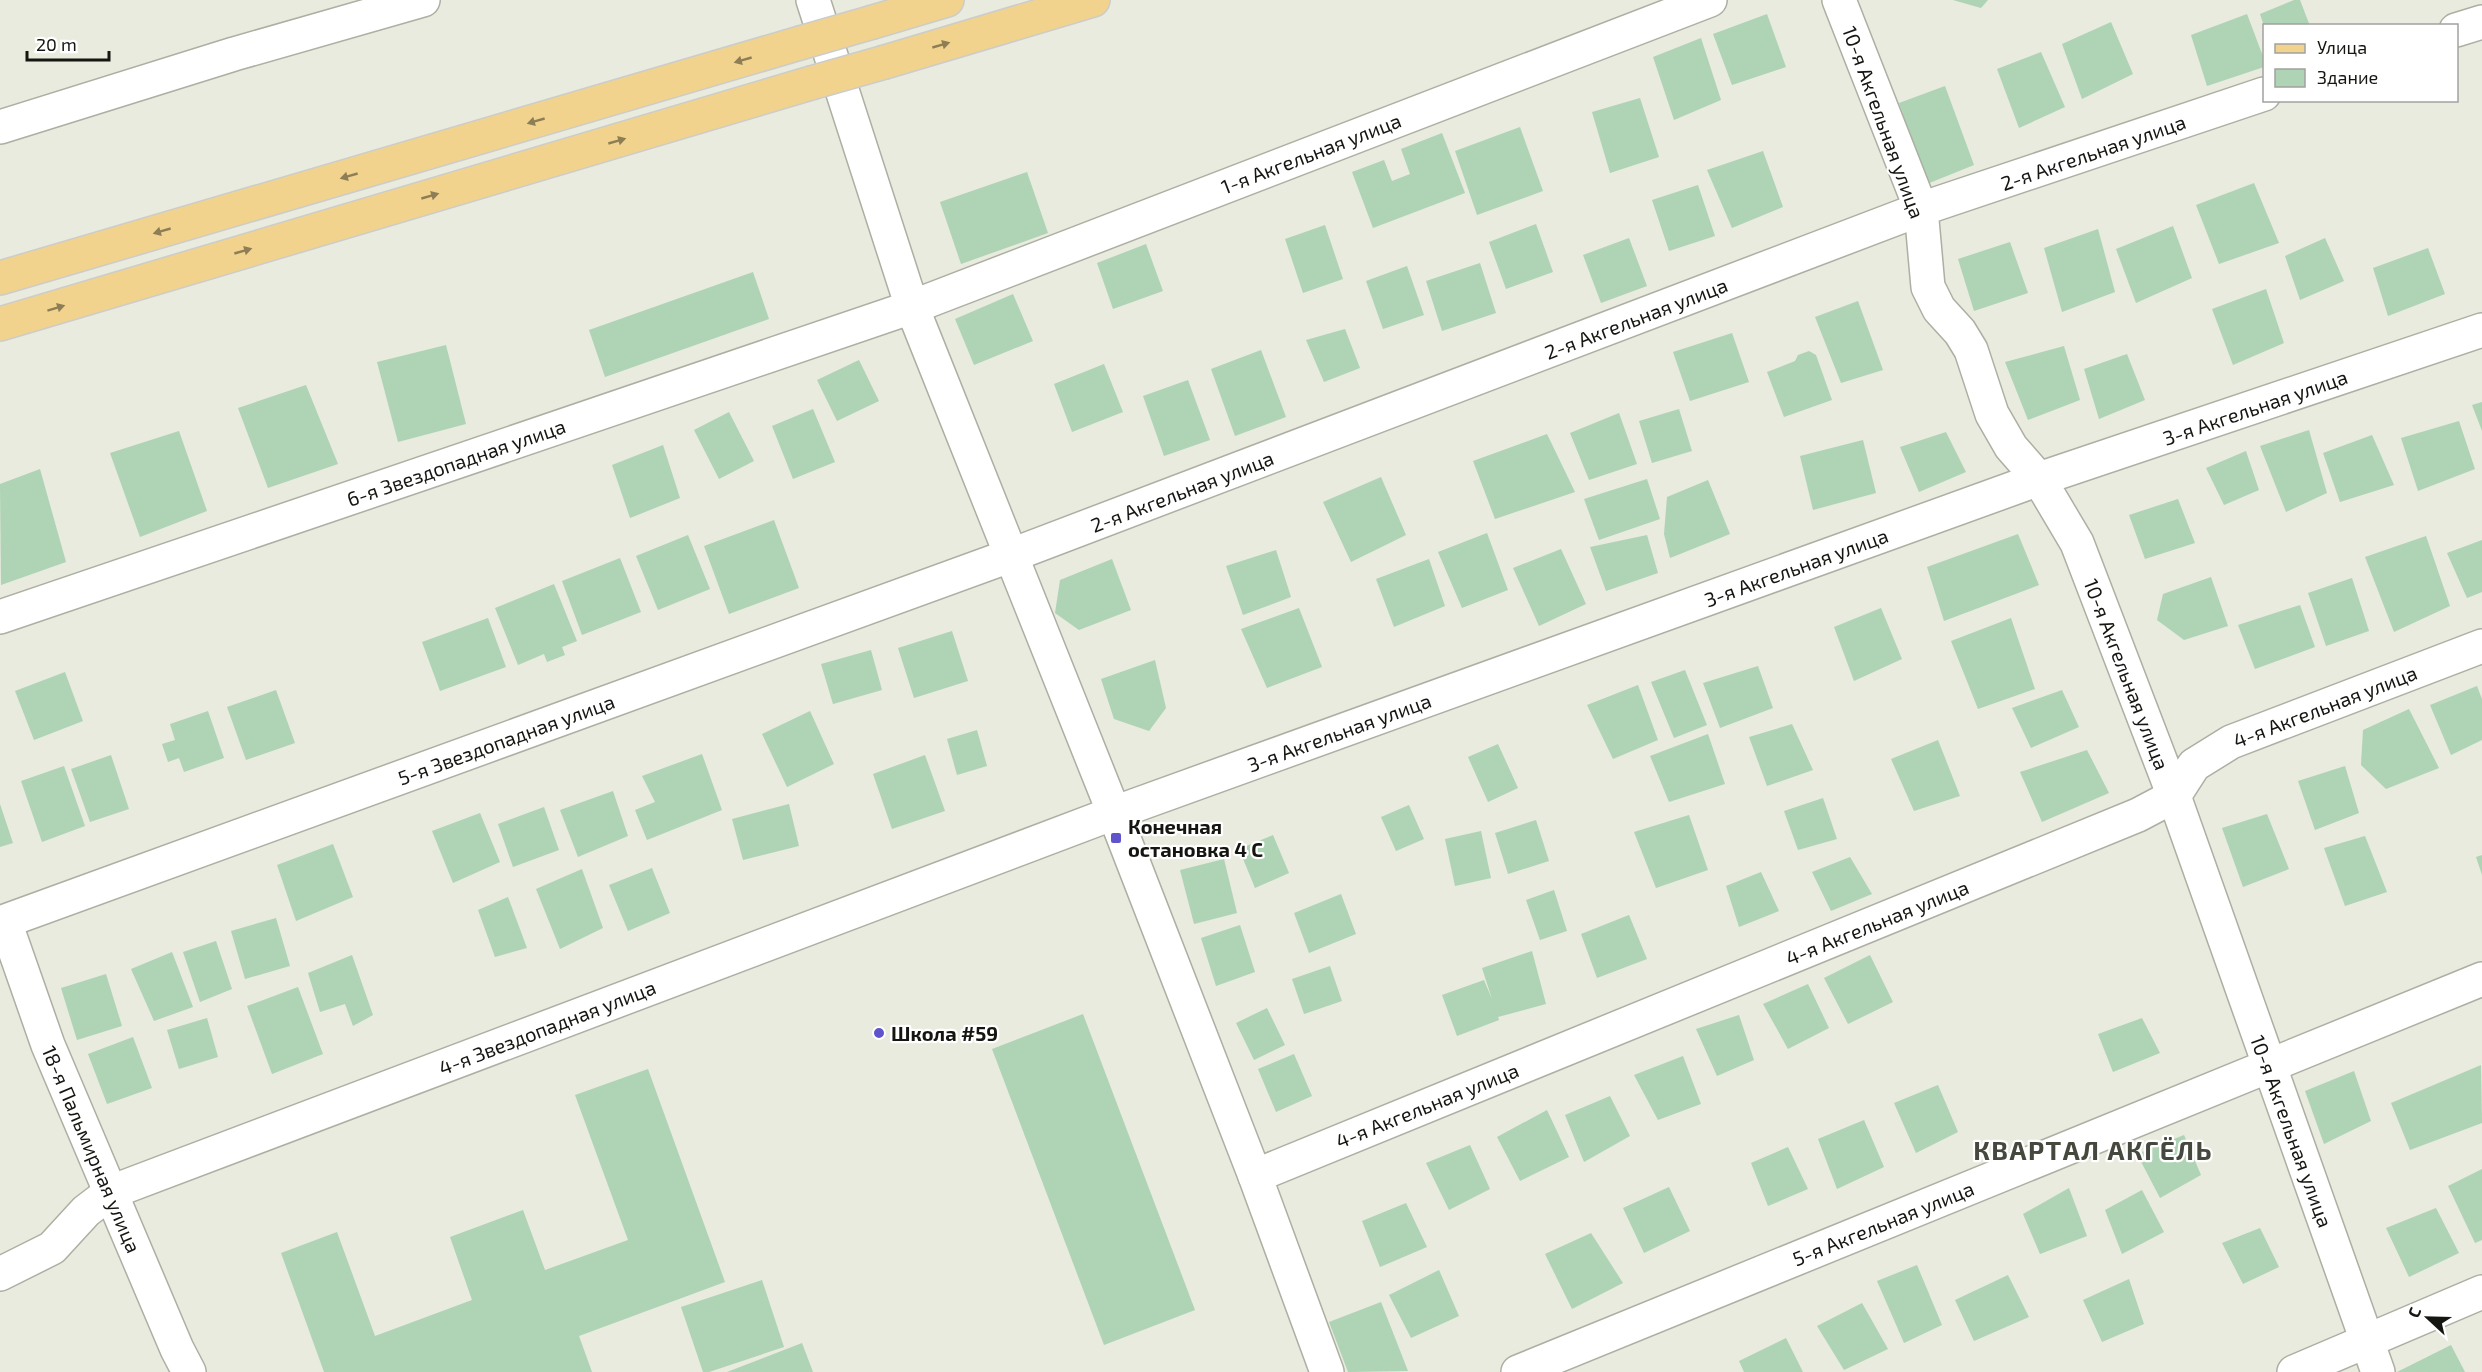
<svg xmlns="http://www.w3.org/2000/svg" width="2482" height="1372" viewBox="0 0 2482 1372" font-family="'Exo 2',sans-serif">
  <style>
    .building { fill: #aed3b5 }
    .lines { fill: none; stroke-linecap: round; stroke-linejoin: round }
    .minor-casing { stroke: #acafa2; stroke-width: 36 }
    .major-casing { stroke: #cccccb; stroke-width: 36 }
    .minor { stroke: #fff; stroke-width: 33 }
    .major { stroke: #f1d38e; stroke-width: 33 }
    .major-bridge-casing { stroke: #cccccb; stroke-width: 36; stroke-linecap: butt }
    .major-bridge { stroke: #f1d38e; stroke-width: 33 }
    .oneway { fill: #8e7e56 }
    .poi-dot { fill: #6054cd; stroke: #fff; stroke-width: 2 }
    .labels { text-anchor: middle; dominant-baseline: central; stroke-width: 4.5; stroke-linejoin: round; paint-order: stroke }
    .street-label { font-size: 20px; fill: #151611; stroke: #fff }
    .poi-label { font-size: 20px; font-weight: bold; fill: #151611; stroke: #fff; text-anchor: start }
    .district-label { font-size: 26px; font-weight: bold; letter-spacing: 1.5px; fill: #45483c; stroke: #fff }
  </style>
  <rect width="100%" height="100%" fill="#e8ebdd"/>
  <g class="building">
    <path d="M1953,0H1988L1981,8Z"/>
    <path d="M2294,0H2300L2310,26H2264L2260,14Z"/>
    <path d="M1767,14L1786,67L1732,85L1713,34Z"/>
    <path d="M2247,14L2264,59V67L2207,86L2191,35Z"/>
    <path d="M2111,22L2133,74L2082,99L2062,44Z"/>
    <path d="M1701,38L1721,100L1674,120L1653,57Z"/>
    <path d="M2041,52L2065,107L2019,128L1997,69Z"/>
    <path d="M1945,86L1974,165L1927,184L1899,103Z"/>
    <path d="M1640,98L1659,157L1610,173L1592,112Z"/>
    <path d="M1520,127L1543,191L1477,215L1455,151Z"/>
    <path d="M1442,133L1465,193L1373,228L1352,172L1384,160L1392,181L1410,174L1401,149Z"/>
    <path d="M1763,151L1783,207L1732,228L1707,170Z"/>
    <path d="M1027,172L1048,233L961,264L940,202Z"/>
    <path d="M2254,183L2279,243L2219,264L2196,205Z"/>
    <path d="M1698,185L1715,236L1669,251L1652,200Z"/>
    <path d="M1536,224L1553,272L1506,289L1489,242Z"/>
    <path d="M1325,225L1343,279L1303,293L1285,239Z"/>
    <path d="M2173,226L2192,278L2136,303L2116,249Z"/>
    <path d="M2098,229L2115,292L2062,312L2044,248Z"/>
    <path d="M1629,238L1647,286L1601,303L1583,255Z"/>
    <path d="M2325,238L2344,281L2300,300L2285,256Z"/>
    <path d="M2010,242L2028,293L1974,311L1958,259Z"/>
    <path d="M1146,244L1163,291L1113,309L1097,263Z"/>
    <path d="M2428,248L2445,294L2388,316L2373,268Z"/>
    <path d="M1480,263L1496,313L1442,331L1426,281Z"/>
    <path d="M1407,266L1424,315L1383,329L1366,281Z"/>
    <path d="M753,272L769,319L605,377L589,330Z"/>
    <path d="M2266,289L2284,343L2233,365L2212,309Z"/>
    <path d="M1013,294L1033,341L974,365L955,319Z"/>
    <path d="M1858,301L1883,370L1841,383L1815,317Z"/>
    <path d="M1345,329L1360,368L1324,382L1306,340Z"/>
    <path d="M1732,333L1749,382L1690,401L1673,352Z"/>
    <path d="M446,345L466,424L398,442L377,362Z"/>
    <path d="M2064,346L2080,400L2028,420L2005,362Z"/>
    <path d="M1261,350L1286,417L1235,436L1211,369Z"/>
    <path d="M1809,351L1816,355L1832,400L1784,417L1767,372L1795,361L1798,355Z"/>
    <path d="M2127,354L2145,400L2099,419L2084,369Z"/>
    <path d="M859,360L879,401L837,421L817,380Z"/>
    <path d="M1104,364L1123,412L1072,432L1054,384Z"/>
    <path d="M1188,380L1210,440L1164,456L1143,396Z"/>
    <path d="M306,385L338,464L268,488L238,408Z"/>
    <path d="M2482,402V431L2472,405Z"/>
    <path d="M813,409L835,462L793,479L772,426Z"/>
    <path d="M1679,409L1692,451L1652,463L1639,421Z"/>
    <path d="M729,412L754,461L719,479L694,430Z"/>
    <path d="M1619,413L1637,464L1589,480L1570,433Z"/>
    <path d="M2459,421L2475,469L2418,491L2401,438Z"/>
    <path d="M2309,430L2327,493L2286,512L2260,446Z"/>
    <path d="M179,431L207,511L140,537L110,453Z"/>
    <path d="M1946,432L1966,472L1919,492L1900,447Z"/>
    <path d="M1547,434L1575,492L1495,519L1473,461Z"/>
    <path d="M2372,435L2394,485L2340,502L2323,453Z"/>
    <path d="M1863,440L1876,493L1813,510L1800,456Z"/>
    <path d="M663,445L680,498L630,518L612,465Z"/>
    <path d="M2246,451L2259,490L2224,505L2206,468Z"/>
    <path d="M40,469L66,562L1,585L0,484Z"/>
    <path d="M1381,477L1406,535L1351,562L1323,502Z"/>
    <path d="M1647,479L1660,519L1599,540L1584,499Z"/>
    <path d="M1708,480L1730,534L1670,558L1664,534L1667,497Z"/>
    <path d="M2178,499L2195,543L2145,559L2129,515Z"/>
    <path d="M774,520L799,588L729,614L704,546Z"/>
    <path d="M1487,533L1508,590L1462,608L1438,552Z"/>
    <path d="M2018,534L2039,585L1944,621L1927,567Z"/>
    <path d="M688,535L710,589L658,610L636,556Z"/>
    <path d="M1647,535L1658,573L1606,591L1590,547Z"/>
    <path d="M2426,536L2450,606L2394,632L2365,557Z"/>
    <path d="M2482,540V592L2467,598L2447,553Z"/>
    <path d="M1561,549L1586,604L1539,626L1513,568Z"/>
    <path d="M1276,550L1291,597L1243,615L1226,566Z"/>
    <path d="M620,558L641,612L582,635L562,581Z"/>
    <path d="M1112,559L1131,610L1079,630L1055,613L1060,580Z"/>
    <path d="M1429,559L1445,606L1394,627L1376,579Z"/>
    <path d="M2211,577L2228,626L2184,640L2157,620L2163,594Z"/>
    <path d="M2352,578L2369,631L2326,646L2308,593Z"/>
    <path d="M554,584L577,641L562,647L565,655L547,662L544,654L518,665L495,608Z"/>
    <path d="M2300,605L2315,647L2255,669L2238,625Z"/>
    <path d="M1299,608L1322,667L1267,688L1241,629Z"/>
    <path d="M1881,608L1902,659L1854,681L1834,627Z"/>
    <path d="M488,618L506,667L440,691L422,642Z"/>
    <path d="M2011,618L2035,689L1978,709L1951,641Z"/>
    <path d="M952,631L968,681L914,698L898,648Z"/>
    <path d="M871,650L882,690L833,704L821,664Z"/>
    <path d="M1155,660L1166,708L1149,731L1114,719L1101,679Z"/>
    <path d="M1758,666L1773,708L1720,728L1703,683Z"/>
    <path d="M1685,670L1707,725L1674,738L1651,682Z"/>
    <path d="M65,672L83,721L34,740L15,691Z"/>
    <path d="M1638,685L1658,740L1613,759L1587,705Z"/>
    <path d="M2477,686L2482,699V740L2451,755L2430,705Z"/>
    <path d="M276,690L295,743L246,760L227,707Z"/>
    <path d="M2062,690L2079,727L2031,748L2012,708Z"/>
    <path d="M2409,709L2439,768L2386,789L2361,765L2363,730Z"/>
    <path d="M208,711L224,758L184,772L179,758L168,762L162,744L175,740L170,724Z"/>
    <path d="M810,711L834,764L787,787L762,734Z"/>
    <path d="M1792,724L1813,770L1767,786L1749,737Z"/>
    <path d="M977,730L987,766L957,775L947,739Z"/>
    <path d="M1708,734L1725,784L1669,802L1650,756Z"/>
    <path d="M1938,740L1960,796L1914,811L1891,759Z"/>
    <path d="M1498,744L1518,788L1488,802L1468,757Z"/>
    <path d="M2087,750L2109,793L2042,822L2020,772Z"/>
    <path d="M702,754L722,810L647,840L635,810L655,802L642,776Z"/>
    <path d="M111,755L129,809L90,822L71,769Z"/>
    <path d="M925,755L945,811L892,829L873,774Z"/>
    <path d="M64,766L85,826L42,842L21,781Z"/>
    <path d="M2345,766L2359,813L2315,830L2298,781Z"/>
    <path d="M613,791L628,836L578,857L560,810Z"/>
    <path d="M1823,798L1837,839L1798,850L1784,811Z"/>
    <path d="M0,804L13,843L0,847Z"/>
    <path d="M789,804L799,846L743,860L732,819Z"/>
    <path d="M1409,805L1424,839L1396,851L1381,817Z"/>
    <path d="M544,807L559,850L513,867L498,824Z"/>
    <path d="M480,813L500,862L453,883L432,831Z"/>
    <path d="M2267,814L2289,869L2243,887L2222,828Z"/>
    <path d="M1689,815L1708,870L1656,888L1634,832Z"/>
    <path d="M1536,820L1549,861L1508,874L1495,833Z"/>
    <path d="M1481,831L1491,878L1455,886L1445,839Z"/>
    <path d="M1273,835L1289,873L1255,888L1239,849Z"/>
    <path d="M2365,836L2387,892L2345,906L2324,848Z"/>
    <path d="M333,844L353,897L296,921L277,865Z"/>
    <path d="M2482,855V875L2476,857Z"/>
    <path d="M1850,857L1872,894L1831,911L1812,872Z"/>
    <path d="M1224,859L1237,913L1194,924L1180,870Z"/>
    <path d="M652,868L670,913L628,931L609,885Z"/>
    <path d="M582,869L603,928L560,949L536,889Z"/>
    <path d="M1761,872L1779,911L1739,927L1726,886Z"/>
    <path d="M1554,890L1567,931L1540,940L1526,900Z"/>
    <path d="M1341,894L1356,934L1309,953L1294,913Z"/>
    <path d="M508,897L527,948L495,957L478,910Z"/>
    <path d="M1629,915L1647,959L1597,978L1581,934Z"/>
    <path d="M276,918L290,966L245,979L231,931Z"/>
    <path d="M1240,925L1255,972L1216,986L1201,938Z"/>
    <path d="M216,941L232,989L200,1002L183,952Z"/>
    <path d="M1532,951L1546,1004L1498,1017L1499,1020L1457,1036L1442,995L1484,980L1492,999L1482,968Z"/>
    <path d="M172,952L193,1007L154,1021L131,969Z"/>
    <path d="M352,955L373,1015L353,1026L345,1004L320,1012L308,973Z"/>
    <path d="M1870,955L1893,1002L1848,1024L1824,978Z"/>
    <path d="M1330,966L1342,1001L1304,1014L1292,979Z"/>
    <path d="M106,974L122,1026L77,1040L61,988Z"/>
    <path d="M1808,984L1829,1028L1788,1049L1763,1004Z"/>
    <path d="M298,987L323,1054L272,1074L247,1006Z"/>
    <path d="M1267,1008L1285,1045L1254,1060L1236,1023Z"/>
    <path d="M1083,1014L1195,1310L1104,1345L992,1049Z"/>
    <path d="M1739,1015L1754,1060L1717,1076L1696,1029Z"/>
    <path d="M207,1018L218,1057L179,1069L167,1030Z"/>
    <path d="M2142,1018L2160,1053L2113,1072L2098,1034Z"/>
    <path d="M133,1037L152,1088L107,1104L88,1054Z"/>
    <path d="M1294,1054L1312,1096L1276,1112L1258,1069Z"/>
    <path d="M1683,1056L1701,1104L1658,1120L1634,1075Z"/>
    <path d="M2481,1065L2482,1123L2410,1150L2391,1103Z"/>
    <path d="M648,1069L725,1282L579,1336L592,1372H324L281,1253L337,1232L375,1336L472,1300L450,1237L523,1210L545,1270L628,1240L575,1095Z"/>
    <path d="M2354,1071L2371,1121L2324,1144L2305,1091Z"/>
    <path d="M1938,1085L1958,1132L1916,1153L1894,1103Z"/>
    <path d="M1610,1096L1630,1136L1584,1162L1565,1115Z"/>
    <path d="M1547,1110L1569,1157L1520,1181L1497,1137Z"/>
    <path d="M1864,1120L1884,1167L1837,1189L1818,1139Z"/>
    <path d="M2184,1135L2201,1175L2160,1198L2137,1154Z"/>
    <path d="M1470,1145L1490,1189L1449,1210L1426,1163Z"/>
    <path d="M1788,1147L1808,1189L1768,1206L1751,1163Z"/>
    <path d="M2482,1169V1240L2475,1243L2448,1186Z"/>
    <path d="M1669,1187L1690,1231L1644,1253L1623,1208Z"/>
    <path d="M2069,1188L2087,1236L2040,1254L2023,1214Z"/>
    <path d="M2142,1190L2164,1232L2122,1254L2105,1210Z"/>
    <path d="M1406,1203L1427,1247L1380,1267L1362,1221Z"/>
    <path d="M2436,1208L2459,1253L2409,1277L2386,1228Z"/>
    <path d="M2260,1228L2279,1267L2243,1284L2222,1243Z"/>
    <path d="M1591,1233L1623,1283L1572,1309L1545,1254Z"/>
    <path d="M1917,1265L1942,1325L1904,1343L1877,1281Z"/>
    <path d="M1439,1270L1459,1316L1411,1338L1389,1295Z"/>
    <path d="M2008,1275L2029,1317L1974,1341L1955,1300Z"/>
    <path d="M2129,1279L2144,1324L2102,1342L2083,1300Z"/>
    <path d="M762,1280L784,1347L709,1372H703L681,1307Z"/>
    <path d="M1381,1302L1408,1371L1348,1372L1329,1322Z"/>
    <path d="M1862,1303L1888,1349L1844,1370L1817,1326Z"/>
    <path d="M1786,1338L1803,1372H1744L1739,1361Z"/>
    <path d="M802,1343L813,1372H727Z"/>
    <path d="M2451,1345L2465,1372H2397Z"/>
  </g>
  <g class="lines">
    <defs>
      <g id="minor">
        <path d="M813,0L912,307L1114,813L1255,1176L1327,1372"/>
        <path d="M1839,0L1921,209L1928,287L1939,309L1960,332L1971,350L1992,414L2011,447L2039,479L2077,543L2174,796L2378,1372"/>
        <path d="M2456,30L2482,22"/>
        <path d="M0,127L234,54L423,0"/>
        <path d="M0,617L912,307L1710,0"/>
        <path d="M5,922L48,1045L177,1349L189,1372"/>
        <path d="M0,923L1012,555L1921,209L2264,94"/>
        <path d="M1255,1176L2138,815L2174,796L2194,765L2231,742L2482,646"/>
        <path d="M0,1274L52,1248L86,1211L111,1192L1114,813L2039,479L2482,330"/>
        <path d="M1518,1372L2482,979"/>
        <path d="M2294,1372L2482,1292"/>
      </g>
      <g id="major">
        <path d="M873,22L947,0"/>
        <path d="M885,62L1093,0"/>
        <path d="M0,278L800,43"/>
        <path d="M0,324L811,83"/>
      </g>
    </defs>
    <use href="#minor" class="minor-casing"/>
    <use href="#major" class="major-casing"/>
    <use href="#minor" class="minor"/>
    <use href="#major" class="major"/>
    <defs>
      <g id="major-bridge">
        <path d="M800,43L873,22"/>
        <path d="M811,83L885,62"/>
      </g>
    </defs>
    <use href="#major-bridge" class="major-bridge-casing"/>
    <use href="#major-bridge" class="major-bridge"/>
  </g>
  <defs><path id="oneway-solid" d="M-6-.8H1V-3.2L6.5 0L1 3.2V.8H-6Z" transform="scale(1.5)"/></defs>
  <g class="oneway">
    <use href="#oneway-solid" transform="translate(941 45) rotate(-16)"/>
    <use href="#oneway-solid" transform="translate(743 60) rotate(164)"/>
    <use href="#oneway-solid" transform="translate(536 121) rotate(164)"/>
    <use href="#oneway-solid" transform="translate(617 141) rotate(-16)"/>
    <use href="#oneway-solid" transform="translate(349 176) rotate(164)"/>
    <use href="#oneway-solid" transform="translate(430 196) rotate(-16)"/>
    <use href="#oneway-solid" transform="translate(162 231) rotate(164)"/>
    <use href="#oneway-solid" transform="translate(243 251) rotate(-16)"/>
    <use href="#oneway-solid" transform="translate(56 308) rotate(-17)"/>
  </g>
  <g class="poi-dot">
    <rect x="1110" y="832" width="12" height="12" rx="3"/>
    <circle cx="879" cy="1033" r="6"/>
  </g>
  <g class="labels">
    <g class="street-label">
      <text transform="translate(1884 122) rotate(70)">10-я Акгельная улица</text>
      <text transform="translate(2093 152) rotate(-19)">2-я Акгельная улица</text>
      <text transform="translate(1311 153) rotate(-21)">1-я Акгельная улица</text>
      <text transform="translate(1636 318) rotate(-21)">2-я Акгельная улица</text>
      <text transform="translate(2255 407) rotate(-19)">3-я Акгельная улица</text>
      <text transform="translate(456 462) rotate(-19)">6-я Звездопадная улица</text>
      <text transform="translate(1182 491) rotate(-21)">2-я Акгельная улица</text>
      <text transform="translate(1796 567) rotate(-20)">3-я Акгельная улица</text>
      <text transform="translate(2127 674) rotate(69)">10-я Акгельная улица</text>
      <text transform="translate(2325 706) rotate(-21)">4-я Акгельная улица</text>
      <text transform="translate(1339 732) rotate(-20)">3-я Акгельная улица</text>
      <text transform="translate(506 739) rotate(-20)">5-я Звездопадная улица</text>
      <text transform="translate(1877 922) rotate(-22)">4-я Акгельная улица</text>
      <text transform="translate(547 1027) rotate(-21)">4-я Звездопадная улица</text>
      <text transform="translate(1427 1105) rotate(-22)">4-я Акгельная улица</text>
      <text transform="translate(2292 1131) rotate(70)">10-я Акгельная улица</text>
      <text transform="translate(92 1149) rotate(67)">18-я Пальмирная улица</text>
      <text transform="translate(1883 1223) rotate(-22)">5-я Акгельная улица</text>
    </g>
    <g class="poi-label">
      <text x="1128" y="826">Конечная<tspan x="1128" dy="23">остановка 4 С</tspan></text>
      <text x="891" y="1033">Школа #59</text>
    </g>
    <g class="district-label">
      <text x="2093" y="1149">КВАРТАЛ АКГЁЛЬ</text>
    </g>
  </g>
  <rect x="2263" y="24" width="195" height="78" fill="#ffffff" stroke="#a1a2a0" stroke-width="1.5"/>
  <rect x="2275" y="44" width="30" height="9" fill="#f1d38e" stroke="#a1a2a0" stroke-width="1.5"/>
  <text x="2317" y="54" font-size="18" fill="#151611">Улица</text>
  <rect x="2275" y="69" width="30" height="18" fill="#aed3b5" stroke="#a1a2a0" stroke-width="1.5"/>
  <text x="2317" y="84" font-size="18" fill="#151611">Здание</text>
  <g transform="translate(2428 1318) rotate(292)" stroke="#ffffff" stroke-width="4.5" paint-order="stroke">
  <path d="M0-4.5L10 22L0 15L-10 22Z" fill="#151611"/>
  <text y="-9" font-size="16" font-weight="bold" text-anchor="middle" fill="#151611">С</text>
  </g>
  <path d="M27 51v9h82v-9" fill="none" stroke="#151611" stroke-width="3"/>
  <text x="36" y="51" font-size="18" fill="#151611" stroke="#ffffff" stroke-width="4.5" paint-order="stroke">20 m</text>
</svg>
